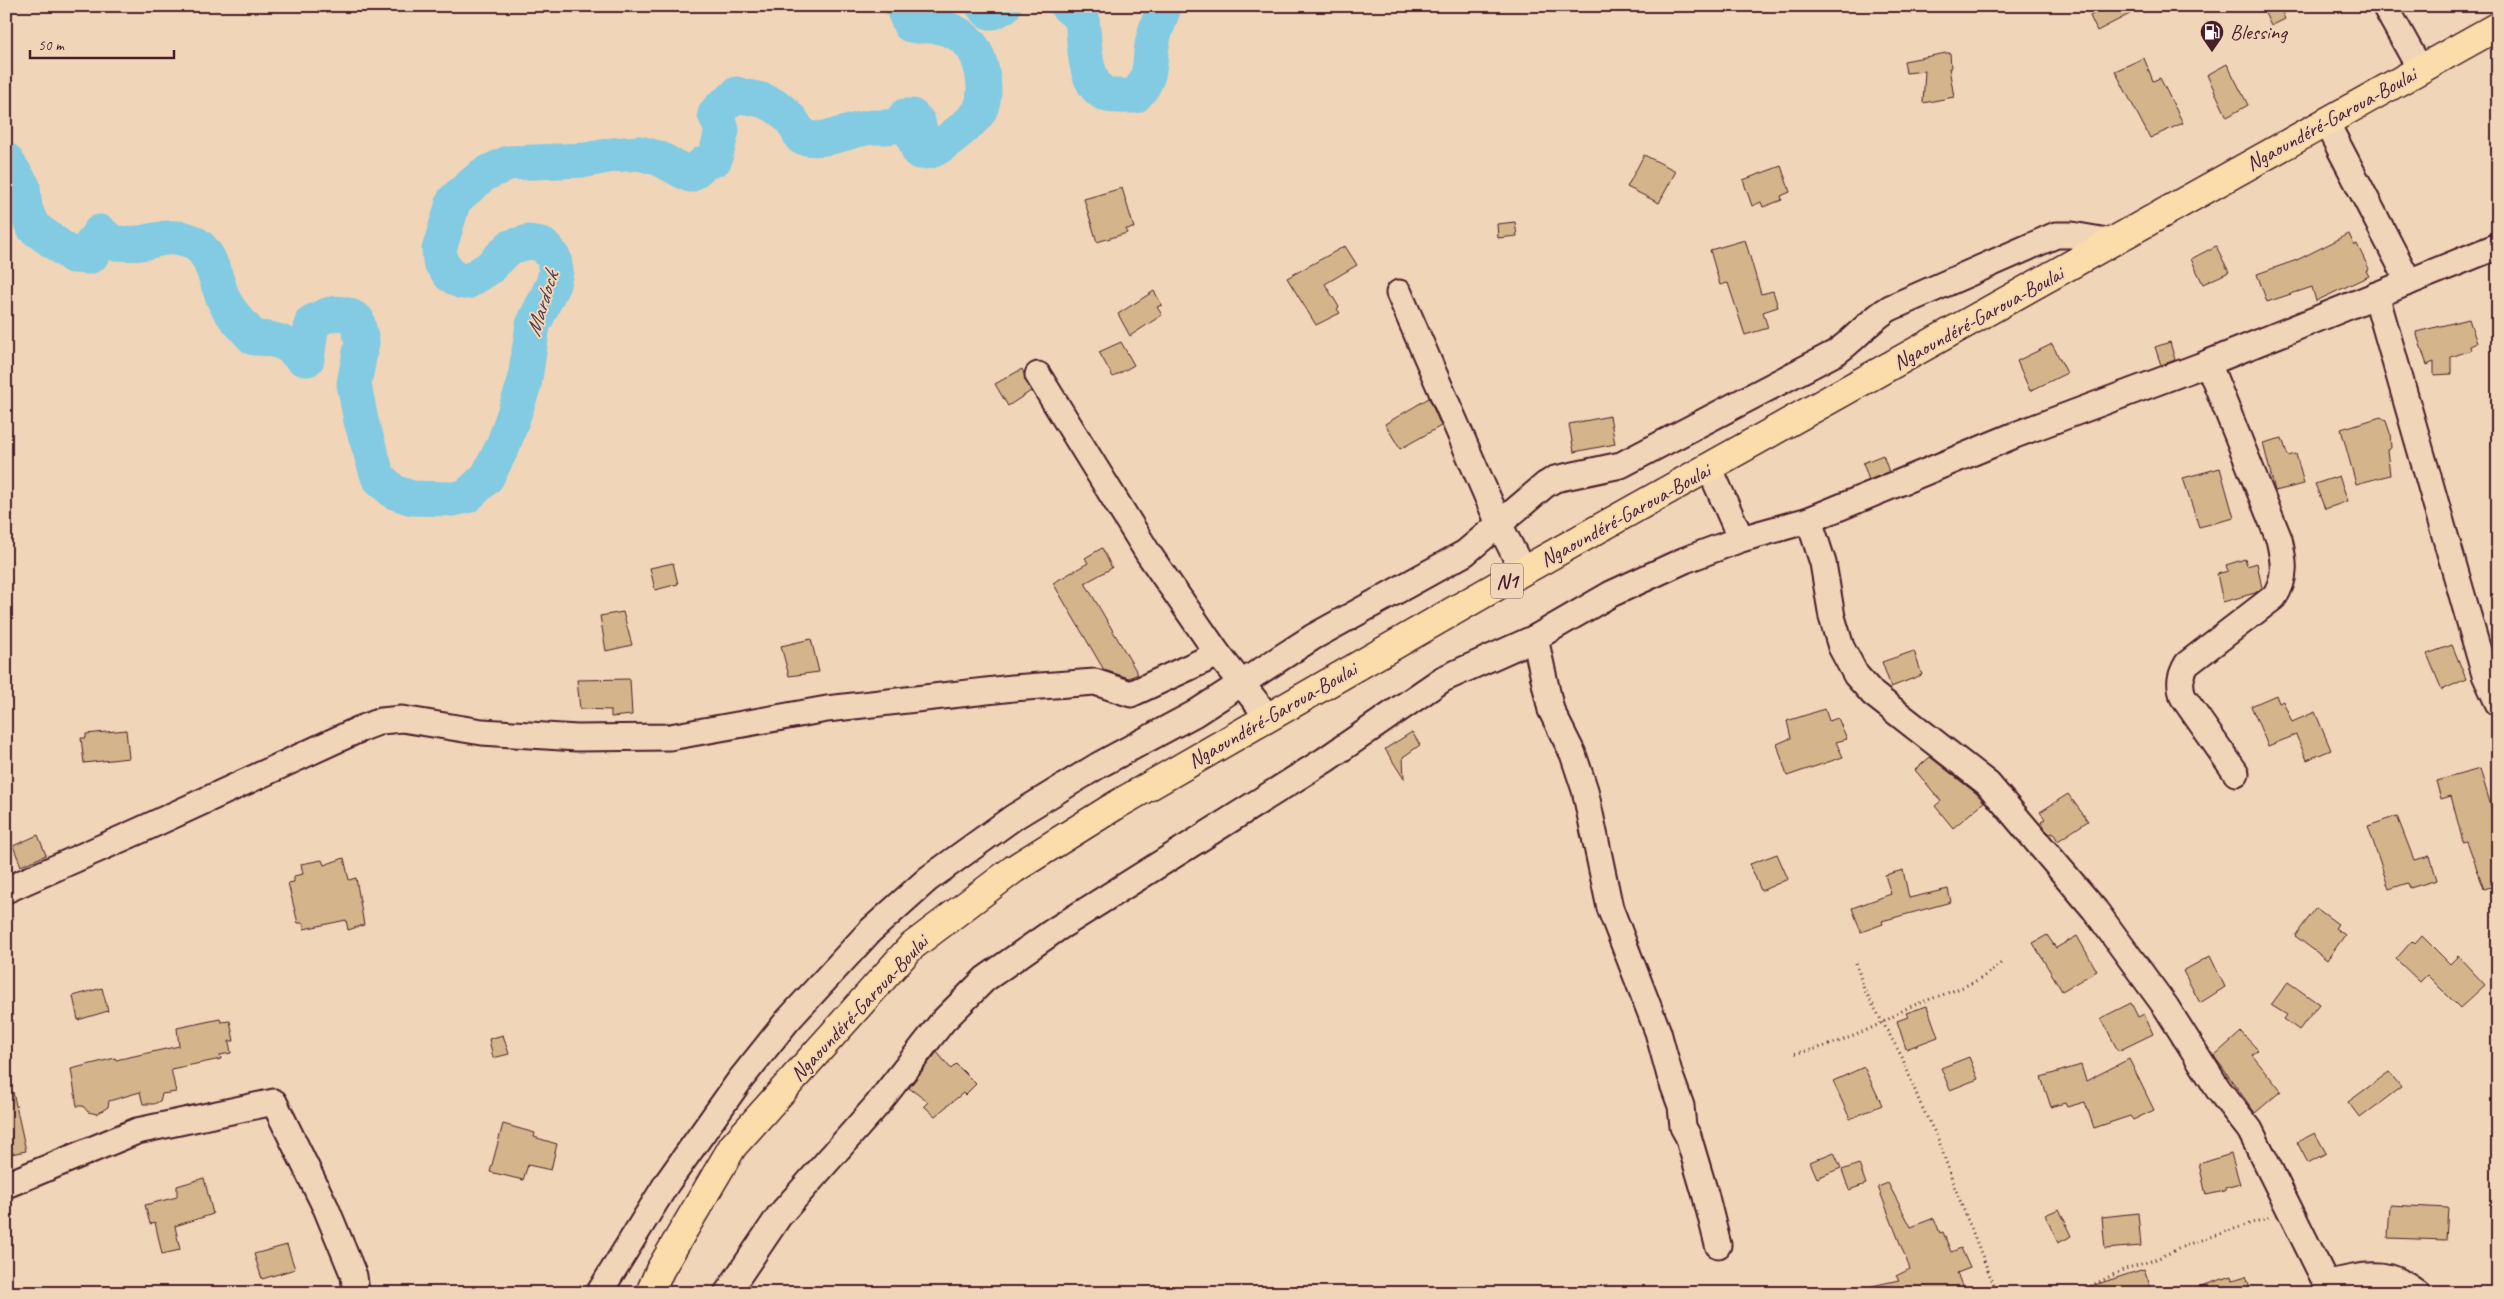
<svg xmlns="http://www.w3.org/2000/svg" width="2504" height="1299" viewBox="0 0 2504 1299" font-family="Caveat,sans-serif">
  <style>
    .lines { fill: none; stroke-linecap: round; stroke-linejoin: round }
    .river { stroke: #82cbe2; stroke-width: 35 }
    .building { fill: #d4b48a; stroke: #4a1f2b }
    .minor-casing { stroke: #4a1f2b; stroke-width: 29 }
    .highway-casing { stroke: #4a1f2b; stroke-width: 31 }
    .path { stroke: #4a1f2b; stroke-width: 3; stroke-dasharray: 1 4; stroke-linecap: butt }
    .minor { stroke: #f1d5b8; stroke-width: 25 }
    .highway { stroke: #faddab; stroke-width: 28 }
    .labels { text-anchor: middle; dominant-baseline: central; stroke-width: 4; stroke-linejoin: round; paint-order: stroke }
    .shield { fill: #f1d5b8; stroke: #7c5655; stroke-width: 1 }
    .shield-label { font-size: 20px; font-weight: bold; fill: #4a1f2b }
    .poi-label { font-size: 21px; fill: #4a1f2b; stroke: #f1d5b8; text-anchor: start }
    .street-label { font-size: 21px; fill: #4a1f2b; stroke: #f1d5b8 }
    .water-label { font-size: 22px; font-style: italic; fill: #554150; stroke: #f1d5b8 }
  </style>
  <rect width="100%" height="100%" fill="#f1d5b8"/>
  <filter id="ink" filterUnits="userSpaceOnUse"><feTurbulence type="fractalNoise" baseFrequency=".02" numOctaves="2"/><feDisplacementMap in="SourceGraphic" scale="10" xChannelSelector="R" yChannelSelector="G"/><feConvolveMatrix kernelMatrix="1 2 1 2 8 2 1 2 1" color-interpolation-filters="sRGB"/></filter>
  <g filter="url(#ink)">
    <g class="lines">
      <g class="river">
        <path d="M983,6L989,12H994L1004,6"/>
        <path d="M1067,6L1082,18C1085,40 1082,87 1108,95C1116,97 1127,96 1135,96C1154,76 1148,63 1153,40C1155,29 1161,18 1164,6"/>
        <path d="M6,160L23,186L25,209L33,227L73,256L89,257L92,255V243L100,232L113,243C121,243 131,244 140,243C153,241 165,236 178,238C211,241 213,274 223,298C230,314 243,326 254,338C264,338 278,340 287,345C295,349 297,358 307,359L312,322C329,313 340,309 357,320L362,342L354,384L361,421L378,477L394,492L412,498L453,499L467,496L487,477L503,446L524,385L533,325L553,284L556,271L554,259L548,250L541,244L529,242L510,247L489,268L467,282H462L450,275L440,261L439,250L454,200L483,175L508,163L586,160L613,155L639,153L658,158L690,175L704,163L715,159L722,130L715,114C720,104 730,103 737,94C746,98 756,98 765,101C783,108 794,120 801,137C824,143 844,132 866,128C875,126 885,128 893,126C899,125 902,121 905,116H912L918,122L920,130L914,138L919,152C925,152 931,152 937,148C946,142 977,119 980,110C989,91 982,52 964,38C954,30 939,25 925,26C919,26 916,27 910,25L902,6"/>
      </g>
    </g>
    <g class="building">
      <path d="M2107,6H2145L2097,31L2090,16Z"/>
      <path d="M2274,6H2279L2285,19L2271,26L2264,11Z"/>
      <path d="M1946,53H1950L1951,68H1949L1954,97L1923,103L1925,71L1906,73L1904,61Z"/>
      <path d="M2144,58L2153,81L2160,78L2183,123L2150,138L2115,71Z"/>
      <path d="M2227,64L2248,105L2227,117L2207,75Z"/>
      <path d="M1644,155L1676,171L1659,203L1627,187Z"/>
      <path d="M1781,166L1790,192L1781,196L1782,200L1763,207L1761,202L1752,206L1743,180Z"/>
      <path d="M1122,188L1134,228L1126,229L1127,233L1097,242L1084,199Z"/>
      <path d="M1515,222L1517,236L1498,238L1497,224Z"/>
      <path d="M2349,234L2354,245L2357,244L2369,269L2366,271L2369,276L2316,301L2312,287L2267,302L2257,274L2297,260Z"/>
      <path d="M1745,240L1761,294L1773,291L1778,307L1763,312L1768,328L1745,335L1728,283L1720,285L1710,250Z"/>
      <path d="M1345,246L1357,265L1325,284L1339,307L1337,309L1340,313L1316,325L1287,278Z"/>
      <path d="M2216,246L2229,272L2203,284L2191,259Z"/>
      <path d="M1154,291L1162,305L1157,307L1162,315L1130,336L1118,314Z"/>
      <path d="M2469,319L2477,343L2470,346L2471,350L2451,357V374L2434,375V362L2427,365L2416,332Z"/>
      <path d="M1121,342L1134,365L1113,377L1099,352Z"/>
      <path d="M2170,342L2175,360L2161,365L2155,347Z"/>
      <path d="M2052,344L2067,373L2030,391L2017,361Z"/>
      <path d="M1022,369L1031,391L1008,406L995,384Z"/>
      <path d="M1429,398L1441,426L1400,449L1385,424Z"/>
      <path d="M1610,416L1615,444L1574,452L1569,424Z"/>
      <path d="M2381,417L2386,421L2390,433L2391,448L2387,450L2390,475L2356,484L2341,429Z"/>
      <path d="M2282,438L2288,456L2296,454L2304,484L2275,491L2263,443Z"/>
      <path d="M1883,455L1889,472L1869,480L1863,463Z"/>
      <path d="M2220,468L2234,518L2199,527L2183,478Z"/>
      <path d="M2339,476L2348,501L2325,509L2315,484Z"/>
      <path d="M1102,548L1112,568L1085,583L1138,674L1129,678L1104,670L1053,583L1088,563L1085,558Z"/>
      <path d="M2245,559L2247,566L2257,563L2262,588L2255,593L2223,602L2217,574L2228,571L2226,565Z"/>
      <path d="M673,563L678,584L655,590L650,568Z"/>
      <path d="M623,612L632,645L606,651L600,616Z"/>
      <path d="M811,639L819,672L789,676L781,646Z"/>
      <path d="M2452,645L2466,679L2442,690L2427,654Z"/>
      <path d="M1914,651L1922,675L1891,687L1882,662Z"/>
      <path d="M630,679L632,715L611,717V710L580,709L577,680Z"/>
      <path d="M2276,695L2279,703L2283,701L2292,722L2315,712L2331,750L2307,760L2296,735L2268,746L2251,706Z"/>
      <path d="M1825,709L1829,721L1838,718L1847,739L1836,742L1843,757L1787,776L1777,744L1791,738L1787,721Z"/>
      <path d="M126,730L129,758L84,763L81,738H86V734Z"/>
      <path d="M1412,732L1420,745L1403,757L1404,779L1385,749Z"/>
      <path d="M1930,757L1977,794L1984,802L1953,828L1935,806L1941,801L1915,770Z"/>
      <path d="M2480,769L2498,830V885L2484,889L2467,841L2463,842L2451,796L2441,799L2436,781Z"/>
      <path d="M2068,794L2088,821L2058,841L2053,833L2050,834L2045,829L2041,822L2045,819L2040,812Z"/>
      <path d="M2397,816L2414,860L2430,856L2437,880L2410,888L2408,883L2389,889L2368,826Z"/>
      <path d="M38,835L46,855L21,866L13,846Z"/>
      <path d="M1777,854L1788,879L1761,891L1750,864Z"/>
      <path d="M344,858L349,880L356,878L364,925L348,930L346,920L304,929L303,923H298L288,883L294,882V876L303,874L301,864L322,860L324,865Z"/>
      <path d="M1903,870L1909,898L1948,889L1951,902L1882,921L1883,924L1861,932L1852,908L1891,894L1885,875Z"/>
      <path d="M2316,908L2338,924L2335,928L2345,935L2327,960L2295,936Z"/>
      <path d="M2047,935L2056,948L2077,936L2097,971L2062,991L2033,943Z"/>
      <path d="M2422,936L2450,964L2458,956L2485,985L2460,1008L2427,975L2420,982L2396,959L2412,941L2415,944Z"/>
      <path d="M2210,956L2225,987L2200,1003L2183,971Z"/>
      <path d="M2288,982L2319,1004L2299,1030L2284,1019L2287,1015L2271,1005Z"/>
      <path d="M102,988L108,1011L78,1020L73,996Z"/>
      <path d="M2131,1003L2138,1017L2144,1014L2153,1034L2118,1051L2101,1018Z"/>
      <path d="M1927,1006L1938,1037L1906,1049L1897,1021L1908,1017L1906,1013Z"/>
      <path d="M220,1019L221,1022L230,1021L234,1041H229L231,1053L220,1055L221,1059L171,1069L176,1092L162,1094L160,1101L154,1104H143L140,1092L109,1101L108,1107L97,1114L88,1112L83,1106H77L71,1069L115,1058L116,1060L179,1046L177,1028Z"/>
      <path d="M2241,1032L2258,1050L2252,1055L2281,1091L2255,1113L2214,1056Z"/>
      <path d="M503,1035L509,1054L493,1058L489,1039Z"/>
      <path d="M937,1052L951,1069L956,1064L976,1084L965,1095L963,1093L935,1116L924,1106L928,1102L909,1088Z"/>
      <path d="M1969,1057L1978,1079L1950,1090L1941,1068Z"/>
      <path d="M2129,1059L2154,1110L2133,1120L2130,1116L2094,1128L2085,1102L2067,1107L2065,1103L2051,1107L2041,1077L2081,1065L2086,1081Z"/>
      <path d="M1864,1067L1882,1105L1850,1119L1833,1081Z"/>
      <path d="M2389,1072L2401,1087L2360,1118L2348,1102Z"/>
      <path d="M13,1092L26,1151L6,1155V1093Z"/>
      <path d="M503,1124L535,1133L534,1137L557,1144L551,1170L528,1165L523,1180L490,1172Z"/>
      <path d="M2315,1133L2326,1153L2308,1163L2297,1142Z"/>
      <path d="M1834,1152L1841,1168L1817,1178L1810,1162Z"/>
      <path d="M2231,1154L2240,1184L2225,1188V1191L2206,1195L2199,1164Z"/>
      <path d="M1859,1164L1866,1184L1849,1190L1842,1170Z"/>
      <path d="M204,1178L213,1214L175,1226L180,1250L162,1254L155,1222L150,1224L145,1205L177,1197V1186Z"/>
      <path d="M1888,1183L1911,1227L1934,1218L1940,1233L1943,1232L1951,1252L1961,1248L1970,1268L1957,1273L1965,1293H1873L1872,1286L1899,1280L1896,1276L1910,1269L1878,1187Z"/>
      <path d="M2390,1205L2448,1208L2446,1240L2388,1238Z"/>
      <path d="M2059,1209L2072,1236L2058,1243L2045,1215Z"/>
      <path d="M2138,1213L2141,1246L2105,1249L2102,1217Z"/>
      <path d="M287,1245L295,1269L262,1279L254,1254Z"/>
      <path d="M2144,1269L2151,1288L2146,1290L2147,1293H2082V1289Z"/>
      <path d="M2232,1276L2233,1280L2246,1276L2252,1293H2190L2189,1290Z"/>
    </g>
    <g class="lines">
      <defs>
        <g id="minor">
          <path d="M2385,6L2420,69"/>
          <path d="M2326,122L2409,282"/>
          <path d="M1399,293L1500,526L1523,571"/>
          <path d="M2376,295L2485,675L2498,703"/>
          <path d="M2208,363L2279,539C2284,561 2287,578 2274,597L2187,664C2180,676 2179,684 2183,697L2236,773"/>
          <path d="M1038,375L1148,553L1218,654"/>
          <path d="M1710,469L1741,539"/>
          <path d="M1809,520L1823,563L1832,617L1841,647L1856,675L1873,694L1988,784L2095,910L2166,1007L2218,1089L2250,1130L2326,1283C2366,1277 2382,1266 2417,1293"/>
          <path d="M1535,638L1551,710L1573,754L1585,790L1610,908L1658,1032L1670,1076L1681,1106L1683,1127L1688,1136L1705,1193L1718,1245"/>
          <path d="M6,890L141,830L360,729L381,721L402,719L482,732L577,738L670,737L827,709L1013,688L1095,682L1131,694L1218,654L1268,717"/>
          <path d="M6,1185L137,1131L274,1102L326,1208L354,1276L356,1293"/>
          <path d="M599,1293L667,1183L740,1080L788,1020L870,931L928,879L1014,817L1099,765L1194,714L1313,637L1465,553L1545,485L1555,479L1621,465L1835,353C1855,340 1869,320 1890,308L2056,235H2072L2113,242"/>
          <path d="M727,1293L779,1216L877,1105L943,1021L985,979L1055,930L1325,760L1443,679L1535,638L1611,594L1685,560L1741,539L1809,520L2015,435L2208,363L2498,246"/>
        </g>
        <path id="highway" d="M650,1293L660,1270L733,1146L911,947L1014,869L1118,804L1523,571L2498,26"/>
      </defs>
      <use href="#minor" class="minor-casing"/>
      <use href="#highway" class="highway-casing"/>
      <g class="path">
        <path d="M1856,963L1864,989L1902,1057L1920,1103L1939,1141L1953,1183L1997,1293"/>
        <path d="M1795,1053C1824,1049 1859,1035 1885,1021C1894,1016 1902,1010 1912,1006C1943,993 1976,987 2001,963"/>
        <path d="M2077,1293L2125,1269L2154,1260L2189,1244L2270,1217"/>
      </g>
      <use href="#minor" class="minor"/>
      <use href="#highway" class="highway"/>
    </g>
  </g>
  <defs>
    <symbol id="fuel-pin" viewBox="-11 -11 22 30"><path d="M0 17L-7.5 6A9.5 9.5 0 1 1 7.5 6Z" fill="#4a1f2b" stroke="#f1d5b8"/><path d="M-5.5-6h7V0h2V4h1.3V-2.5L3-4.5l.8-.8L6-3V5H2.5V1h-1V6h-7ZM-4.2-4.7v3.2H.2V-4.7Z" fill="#fff"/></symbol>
  </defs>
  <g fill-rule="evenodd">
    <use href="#fuel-pin" x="2198" y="18" width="28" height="38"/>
  </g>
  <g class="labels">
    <rect class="shield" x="1491" y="563.5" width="32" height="35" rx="4"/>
    <g class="shield-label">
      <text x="1507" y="581">N1</text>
    </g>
    <g class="poi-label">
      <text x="2230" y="32">Blessing</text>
    </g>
    <g class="street-label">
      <text transform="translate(2331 119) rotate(-29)">Ngaoundéré-Garoua-Boulai</text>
      <text transform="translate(1978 318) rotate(-29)">Ngaoundéré-Garoua-Boulai</text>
      <text transform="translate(1625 515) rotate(-29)">Ngaoundéré-Garoua-Boulai</text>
      <text transform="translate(1272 715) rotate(-30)">Ngaoundéré-Garoua-Boulai</text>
      <text transform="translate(859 1008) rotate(-47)">Ngaoundéré-Garoua-Boulai</text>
    </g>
    <g class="water-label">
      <text transform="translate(542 304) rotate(-73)">Mardock</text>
    </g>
  </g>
  <rect width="2504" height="1299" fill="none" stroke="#f1d5b8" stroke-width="25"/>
  <rect x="12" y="12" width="2479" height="1274" fill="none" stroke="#4a1f2b" stroke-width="2" filter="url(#ink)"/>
  <path d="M30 50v8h144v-8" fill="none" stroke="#4a1f2b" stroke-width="2.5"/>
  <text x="38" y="50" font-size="15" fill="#4a1f2b" stroke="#f1d5b8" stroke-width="4" paint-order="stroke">50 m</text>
</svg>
